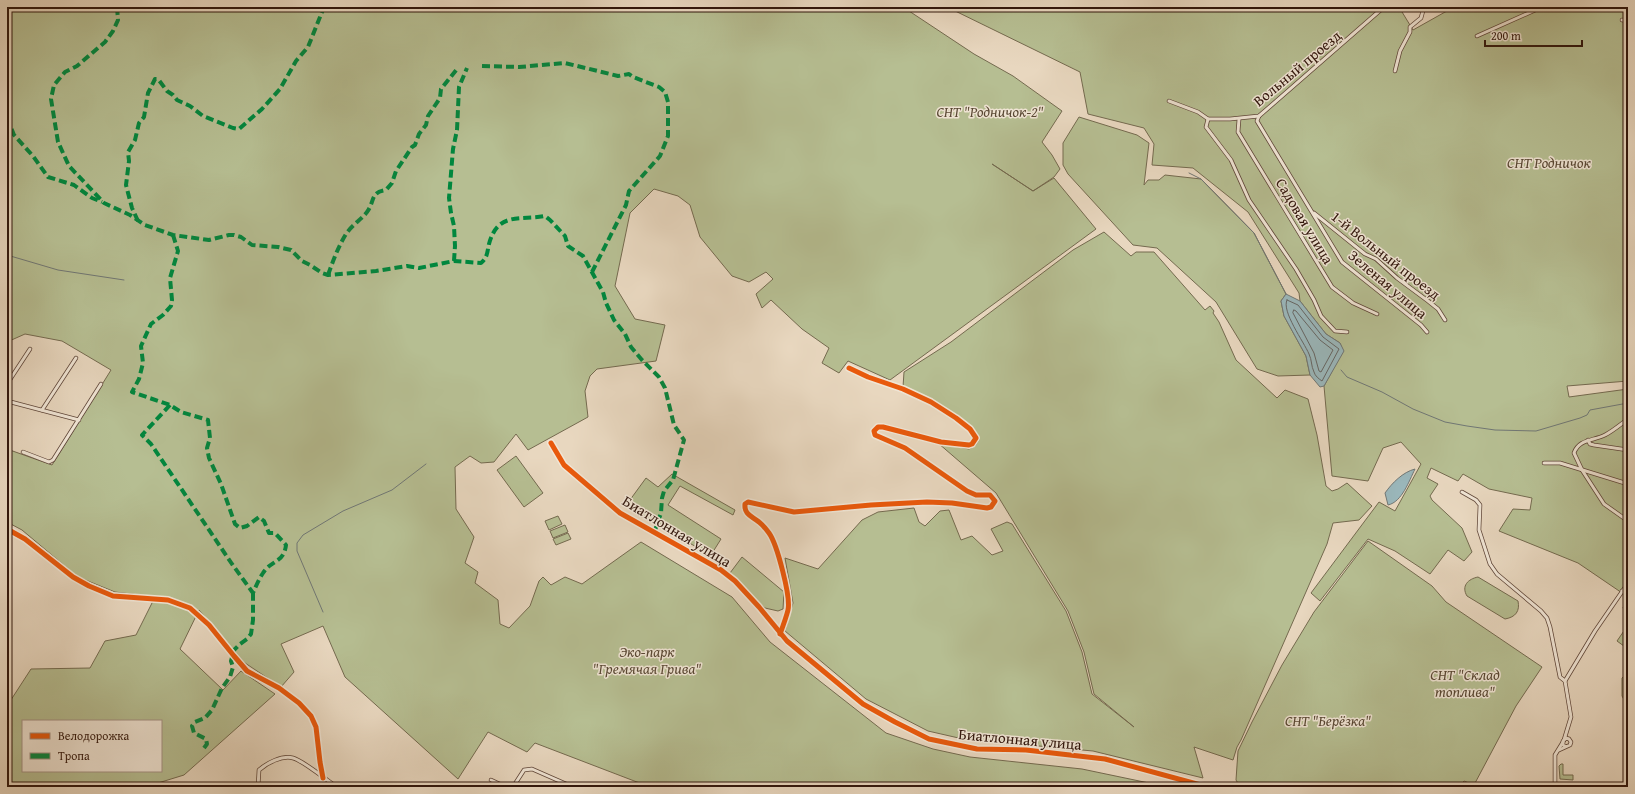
<svg xmlns="http://www.w3.org/2000/svg" width="1635" height="794" viewBox="0 0 1635 794" font-family="'Gentium Book Plus',serif">
  <style>
    .green { fill: #b6be92; stroke: #746a4f; fill-rule: evenodd }
    .water { fill: #9ab7bb; stroke: #707775 }
    .lines { fill: none; stroke-linecap: round; stroke-linejoin: round }
    .shore { stroke: #666664; stroke-width: 1 }
    .stream { stroke: #707775; stroke-width: 1 }
    .street-casing { stroke: #5f4639; stroke-width: 4.5 }
    .street { stroke: #f0e5d5; stroke-width: 3 }
    .quiet { stroke: #00873e; stroke-width: 4; stroke-dasharray: 8 4; stroke-linecap: butt }
    .cycleway-casing { stroke: #f0e5d5; stroke-width: 8 }
    .cycleway { stroke: #e8590c; stroke-width: 5 }
    .labels { text-anchor: middle; dominant-baseline: central; stroke-width: 3; stroke-linejoin: round; paint-order: stroke }
    .street-label { font-size: 15px; fill: #31160c; stroke: #f0e5d5 }
    .park-label { font-size: 15px; font-style: italic; fill: #594834; stroke: #f0e5d5 }
  </style>
  <rect width="100%" height="100%" fill="#e8d7bf"/>
  <filter id="stains"><feTurbulence type="fractalNoise" baseFrequency=".005" numOctaves="4"/><feColorMatrix values="0 0 0 0 .2 0 0 0 0 .09 0 0 0 0 .02 0 0 0 .5 -.17"/></filter>
  <radialGradient id="worn" r=".72"><stop offset=".6" stop-color="#630" stop-opacity="0"/><stop offset="1" stop-color="#630" stop-opacity=".3"/></radialGradient>
  <g class="green">
    <path d="M7,7H903L974,54L1013,76L1062,111L1042,142L1052,155L1060,169L1054,177L1033,191L992,164L1033,191L1054,178L1096,229L890,380L848,361L839,373L822,363L829,348L802,329L771,300L762,308L756,294L773,279L766,272L749,282L732,276L700,237L690,205L678,196L654,189L630,213L615,286L635,319L665,325L656,361L597,369L590,376L585,391L588,417L528,450L516,434L494,462L481,463L470,456L455,467L456,509L474,537L465,563L478,572L475,583L498,600L500,624L509,628L530,606L539,581L543,577L551,585L565,577L582,584L641,542L732,597L770,642L886,733L933,749L970,757L1082,769L1168,787H650L535,743L527,752L488,732L458,779L345,677L323,626L281,644L294,672L281,687L242,661L199,610L180,649L223,690L241,671L275,694L184,775L158,783L159,787H7V706L31,669L90,668L105,641L136,635L155,597L115,592L78,577L22,530L7,522V449L52,465L111,370L62,341L25,334L7,342ZM23,721H161V771H23Z"/>
    <path d="M947,7H1399L1413,30L1454,7H1628V381L1567,386L1569,397L1628,389V597L1578,563L1499,531L1513,509L1530,510L1532,498L1489,489L1463,474L1458,481L1431,468L1427,478L1438,484L1430,496L1432,500L1462,528L1472,552L1464,561L1448,550L1430,574L1395,551L1368,539L1320,601L1311,593L1379,502L1395,511L1421,464L1401,442L1383,448L1368,481L1332,476L1324,386L1343,351L1340,343L1326,334L1300,301L1299,293L1248,212L1193,168L1152,165L1154,144L1144,128L1088,114L1080,72Z"/>
    <path d="M1079,117L1137,135L1149,143L1144,185L1148,180H1159L1165,175L1201,179L1254,233L1286,294L1281,301L1284,316L1306,356L1310,375L1278,376L1257,369L1216,302L1157,248L1133,245L1068,174L1063,165V143Z"/>
    <path d="M1104,232L1131,256L1136,252H1154L1205,310L1210,306L1214,311L1213,313L1219,322L1236,360L1277,398L1285,390L1308,399L1317,435L1326,486L1332,491L1338,489L1347,483L1372,506L1359,520L1333,523L1327,544L1241,740L1237,747L1233,760L1194,747L1203,778L1093,751L963,739L928,731L866,699L785,631L793,603L785,558L818,569L862,520L878,512L914,508L919,522L925,526L940,511L949,510L961,540L972,536L992,555L1003,551L991,529L1007,522L1012,524L1066,611L1082,652L1092,694L1134,727L1094,694L1084,652L1068,611L996,493L938,443L969,449L975,446L979,440C978,438 978,436 977,434C969,419 919,395 903,387L904,372L951,342L1073,250Z"/>
    <path d="M516,456L543,493L524,507L497,470Z"/>
    <path d="M672,474L735,510L733,515L680,486L668,505L721,539L711,555L635,513L627,504L646,478L658,487Z"/>
    <path d="M558,516L562,524L549,530L545,521Z"/>
    <path d="M565,525L568,532L553,538L550,531Z"/>
    <path d="M568,533L571,539L556,545L553,539Z"/>
    <path d="M1368,541L1432,586L1446,602L1542,667L1516,706L1474,785L1464,781L1458,787H1245L1239,785L1236,780L1238,751L1252,722L1282,665L1314,612Z"/>
    <path d="M742,557L784,592L783,609L778,611L765,608L730,573Z"/>
    <path d="M1478,577L1518,601C1520,611 1516,617 1505,619L1467,596C1461,586 1468,579 1478,577Z"/>
    <path d="M1628,604V649L1617,641L1628,625L1623,607Z"/>
    <path d="M1625,675L1628,676V743L1627,705L1622,696V678Z"/>
    <path d="M1561,764H1563V775H1573V780L1560,779L1559,766Z"/>
  </g>
  <g class="water">
    <path d="M1286,294L1300,301L1326,334L1340,343L1344,351L1324,386L1320,387L1310,375L1306,356L1284,316L1281,301Z"/>
    <path d="M1415,469C1409,481 1402,502 1388,505L1385,493C1392,483 1403,472 1415,469Z"/>
  </g>
  <g class="lines">
    <g class="shore">
      <path d="M1287,300L1298,305L1323,337L1339,349L1322,381C1319,379 1315,376 1314,372C1311,366 1312,360 1309,354C1304,342 1281,311 1287,300Z"/>
      <path d="M1294,310L1296,311L1320,340L1333,350L1321,372L1319,371L1314,353L1293,313Z"/>
    </g>
    <g class="stream">
      <path d="M1189,173L1201,179L1254,233L1286,294"/>
      <path d="M7,255L58,270L124,280"/>
      <path d="M1341,370L1347,377L1382,392L1413,409L1445,422L1467,426L1495,430L1536,431L1580,418L1587,415L1590,410L1628,403"/>
      <path d="M323,612L297,551V543L303,535L343,511L392,490L426,464"/>
    </g>
    <defs>
      <g id="street">
        <path d="M1622,20L1628,21"/>
        <path d="M1477,36L1542,7"/>
        <path d="M1395,71L1400,51L1410,32V27L1421,18L1424,7"/>
        <path d="M1169,101L1198,112L1208,119H1230L1259,116L1384,7"/>
        <path d="M1259,116L1257,121L1342,262L1421,325L1427,332"/>
        <path d="M1208,119L1206,127L1231,160L1249,200L1296,269L1314,300L1321,316L1335,331L1347,332"/>
        <path d="M1239,119L1238,132L1332,287L1353,303L1377,314"/>
        <path d="M1314,213L1365,254L1376,259L1397,278L1428,301L1438,309L1445,320"/>
        <path d="M7,384L30,349"/>
        <path d="M7,401L79,420"/>
        <path d="M42,410L76,358"/>
        <path d="M1628,419C1621,424 1613,431 1605,435C1593,441 1579,439 1574,453L1582,470L1604,504L1628,521"/>
        <path d="M1588,440L1590,444L1594,445L1628,450"/>
        <path d="M551,443L564,465L620,513L721,570L735,581L759,607L787,641L863,704L895,722L929,739L977,749L1026,750L1105,759L1208,787"/>
        <path d="M23,452L49,462L53,460L101,384"/>
        <path d="M1544,463H1560L1628,484"/>
        <path d="M1462,492L1476,500L1480,505L1479,530L1490,564L1497,574L1541,611L1547,618L1550,627L1560,677L1565,681"/>
        <path d="M7,529L25,539L73,577L89,586L113,596L168,600L190,608L209,625L234,656L247,671L279,688L299,703L311,716L316,727L320,762L323,778"/>
        <path d="M1622,591L1628,595"/>
        <path d="M780,634C783,626 786,618 788,610C791,597 777,544 769,533C766,529 763,525 759,522C752,516 744,515 745,504L748,502L794,512L871,505L927,502L952,503L987,508L991,507L995,501L990,495H976L967,491L905,448L875,435L874,431L878,427H883L941,442L969,445L972,444L976,438L970,429L956,418L931,402L903,389L868,377L849,368"/>
        <path d="M1564,740L1571,717L1565,681L1595,631L1628,583"/>
        <path d="M1559,750L1570,745L1571,742L1569,739L1566,738L1563,741V745L1565,746"/>
        <path d="M491,780L506,787"/>
        <path d="M258,787L259,770C267,763 282,755 293,758C304,761 326,780 337,787"/>
        <path d="M513,787L524,770L532,769L573,787"/>
        <path d="M1555,787V755L1563,742"/>
      </g>
    </defs>
    <use href="#street" class="street-casing"/>
    <use href="#street" class="street"/>
    <g class="quiet">
      <path d="M117,7L118,20L113,31L105,42L77,66L65,72L54,85L51,99L58,142L69,166L104,203L130,215L145,225L173,235L209,240L229,235H234L241,237L252,245L278,247L291,250L302,261L310,265L322,273L328,275L376,271L407,266L419,268L454,261L481,263C488,257 487,252 489,244C498,211 520,221 545,216L550,220L565,236L568,246L583,256L603,292L606,303L614,320L625,334L631,347L642,360L659,377L665,388L674,425L684,440L673,480L664,491L662,498L661,513L654,533"/>
      <path d="M482,66L519,67L565,63L618,76L629,74L633,77L659,87L665,92L668,102V136L660,156L629,191L626,205L592,272"/>
      <path d="M7,118L14,135L33,156L48,177L74,185L92,198L102,202"/>
      <path d="M138,221L132,208L126,185L129,161L128,152L135,140L139,123L144,117L148,93L155,79H158L167,91L173,95L177,100L190,106L203,116L233,128L239,129L262,109L280,89L296,61L308,47L324,7"/>
      <path d="M173,235L178,251L170,278L172,300L171,306L163,315L151,324L141,346L143,363L139,379L132,392L170,405L181,412L208,420L210,438L207,448L209,458L221,484L235,524L240,528L247,526L259,517L264,521L269,533H275L286,545C284,563 271,560 263,573C259,579 256,586 253,593"/>
      <path d="M454,261L455,246L454,226L451,213L449,198L453,149L457,130L459,87L467,68"/>
      <path d="M328,275C333,261 338,247 346,234C352,225 361,220 367,212C375,201 370,192 386,190L392,183L396,171L412,147L415,145L419,134L426,125L428,116L440,98L441,89L457,69"/>
      <path d="M170,405L142,435L151,444L232,564L253,593"/>
      <path d="M204,748L207,744L206,739L194,733L192,726L195,722L205,718L212,710L222,688L230,677L233,667L231,661L234,650L240,644L247,639L251,634L253,620V593"/>
    </g>
    <defs>
      <g id="cycleway">
        <path d="M551,443L564,465L620,513L721,570L735,581L759,607L787,641L863,704L895,722L929,739L977,749L1026,750L1105,759L1208,787"/>
        <path d="M7,529L25,539L73,577L89,586L113,596L168,600L190,608L209,625L234,656L247,671L279,688L299,703L311,716L316,727L320,762L323,778"/>
        <path d="M780,634C783,626 786,618 788,610C791,597 777,544 769,533C766,529 763,525 759,522C752,516 744,515 745,504L748,502L794,512L871,505L927,502L952,503L987,508L991,507L995,501L990,495H976L967,491L905,448L875,435L874,431L878,427H883L941,442L969,445L972,444L976,438L970,429L956,418L931,402L903,389L868,377L849,368"/>
      </g>
    </defs>
    <use href="#cycleway" class="cycleway-casing"/>
    <use href="#cycleway" class="cycleway"/>
  </g>
  <g class="labels">
    <g class="street-label">
      <text transform="translate(1297 68) rotate(-40)">Вольный проезд</text>
      <text transform="translate(1305 221) rotate(59)">Садовая улица</text>
      <text transform="translate(1386 255) rotate(38)">1-й Вольный проезд</text>
      <text transform="translate(1388 284) rotate(40)">Зеленая улица</text>
      <text transform="translate(677 531) rotate(31)">Биатлонная улица</text>
      <text transform="translate(1020 739) rotate(5)">Биатлонная улица</text>
    </g>
    <g class="park-label">
      <text x="990" y="111">СНТ "Родничок-2"</text>
      <text x="1549" y="162">СНТ Родничок</text>
      <text x="647" y="651">Эко-парк<tspan x="647" dy="17">"Гремячая Грива"</tspan></text>
      <text x="1465" y="674">СНТ "Склад<tspan x="1465" dy="17">топлива"</tspan></text>
      <text x="1328" y="720">СНТ "Берёзка"</text>
    </g>
  </g>
  <rect width="1635" height="794" fill="none" stroke="#e8d7bf" stroke-width="24"/>
  <rect x="8" y="8" width="1619" height="778" fill="none" stroke="#31160c" stroke-width="2"/>
  <rect x="12" y="12" width="1611" height="770" fill="none" stroke="#31160c"/>
  <rect x="22" y="720" width="140" height="52" fill="#f0e5d5" stroke="#a49285"/>
  <rect x="30" y="733" width="20" height="6" fill="#e8590c" stroke="#a49285"/>
  <text x="58" y="740" font-size="12" fill="#31160c">Велодорожка</text>
  <rect x="30" y="753" width="20" height="6" fill="#00873e" stroke="#a49285"/>
  <text x="58" y="760" font-size="12" fill="#31160c">Тропа</text>
  <path d="M1485 40v6h97v-6" fill="none" stroke="#31160c" stroke-width="2"/>
  <text x="1491" y="40" font-size="12" fill="#31160c" stroke="#f0e5d5" stroke-width="3" paint-order="stroke">200 m</text>
  <rect width="100%" height="100%" filter="url(#stains)"/>
  <rect width="100%" height="100%" fill="url(#worn)"/>
</svg>
